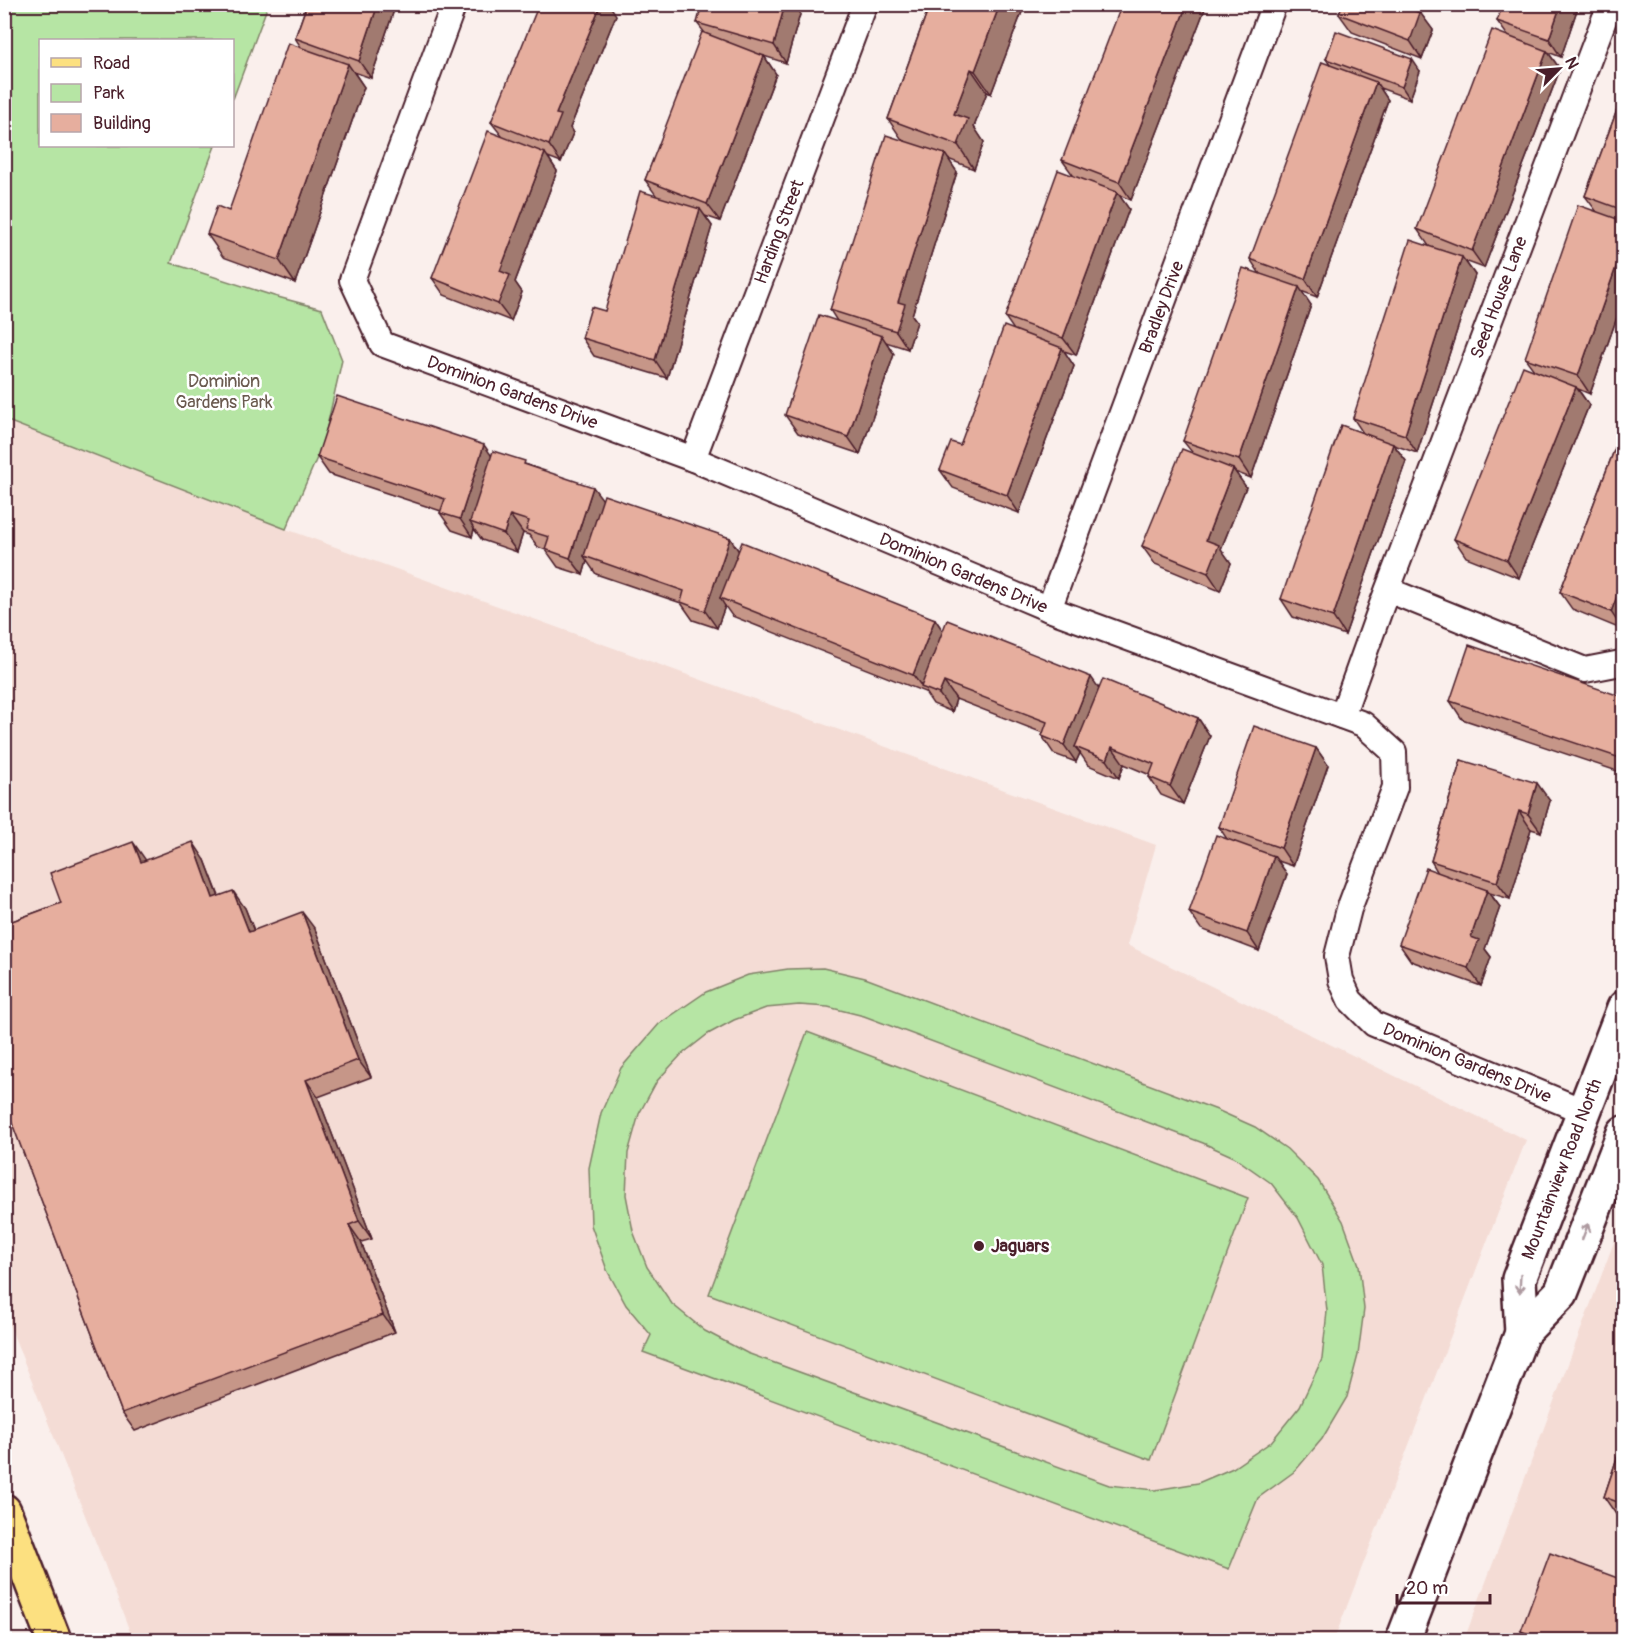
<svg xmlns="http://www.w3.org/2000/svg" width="1628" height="1645" viewBox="0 0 1628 1645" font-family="Pangolin,sans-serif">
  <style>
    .built { fill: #f4dcd5 }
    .green { fill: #b6e5a4; stroke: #808268; stroke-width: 1.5; fill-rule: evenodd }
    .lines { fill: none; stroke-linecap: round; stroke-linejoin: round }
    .street-casing { stroke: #4a1f2b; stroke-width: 28 }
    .secondary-casing { stroke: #4a1f2b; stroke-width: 38 }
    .primary-casing { stroke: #4a1f2b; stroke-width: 38 }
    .street { stroke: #fff; stroke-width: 24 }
    .secondary { stroke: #fff; stroke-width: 33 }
    .primary { stroke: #fce080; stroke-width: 33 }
    .wall { fill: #c69688; stroke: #4a1f2b; stroke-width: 1.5 }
    .shaded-wall { fill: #a17a6f; stroke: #4a1f2b; stroke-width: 1.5 }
    .building { fill: #e6ae9e; stroke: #4a1f2b; stroke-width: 1.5 }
    .oneway { stroke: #ae9aa0 }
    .poi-dot { fill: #4a1f2b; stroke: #fff; stroke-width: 2 }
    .labels { text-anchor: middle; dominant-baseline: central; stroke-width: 5; stroke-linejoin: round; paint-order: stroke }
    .street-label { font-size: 18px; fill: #4a1f2b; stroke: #fff }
    .park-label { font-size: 18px; fill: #6a5a4f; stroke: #fff }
    .poi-label { font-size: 18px; font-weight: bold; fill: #4a1f2b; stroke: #fff; text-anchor: start }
  </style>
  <rect width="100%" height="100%" fill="#faefec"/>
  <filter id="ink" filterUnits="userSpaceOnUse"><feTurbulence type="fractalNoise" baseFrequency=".0167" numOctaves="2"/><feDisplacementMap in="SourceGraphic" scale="12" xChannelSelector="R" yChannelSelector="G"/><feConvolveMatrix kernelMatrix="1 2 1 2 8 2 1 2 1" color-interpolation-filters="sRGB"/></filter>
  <g filter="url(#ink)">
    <g class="built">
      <path d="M4,420L286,529L1156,845L1127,945L1526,1140L1334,1640H133L104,1563L5,1314Z"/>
      <path d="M1623,1218V1640H1464Z"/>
    </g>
    <g class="green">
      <path d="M4,5H268L233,99L232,40H40V146H215L171,263L274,296L322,309L342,360L323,444L286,529L5,420Z"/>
      <path d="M823,968L865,978L1217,1110L1255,1127L1287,1149L1318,1180L1343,1221L1359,1265L1364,1309L1358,1355L1347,1397L1322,1439L1295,1471L1258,1498L1229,1569L643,1352L651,1335L626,1305L607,1270L591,1225L589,1168L601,1113L621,1068L659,1024L706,992L748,975L788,969ZM799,1005L828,1007L864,1016L1203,1143L1234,1157L1271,1183L1298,1218L1322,1265L1327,1311L1322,1359L1300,1406L1271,1442L1233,1468L1198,1483L1155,1490L1109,1485L747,1353L705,1331L672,1304L647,1267L633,1231L626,1195L628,1153L639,1114L657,1081L681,1055L708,1034L734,1020L766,1008Z"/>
      <path d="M807,1032L1248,1198L1151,1460L709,1294Z"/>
    </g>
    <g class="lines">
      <defs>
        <g id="street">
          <path id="s1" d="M454,4L352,280L382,344L693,459L1049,609L1363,724L1394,752L1395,787L1349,909L1337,956L1341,980L1350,1000L1374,1024L1583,1111"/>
          <path id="s2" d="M693,459L865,4"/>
          <path d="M1388,590L1585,670L1621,663L1624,661"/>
          <path id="s3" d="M1049,609L1274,4"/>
          <path id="s4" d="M1342,716L1381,607L1610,4"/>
        </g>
        <g id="secondary">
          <path id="s5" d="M1522,1333L1519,1279L1624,1008"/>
          <path d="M1403,1640L1522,1333L1561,1293L1624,1133"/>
        </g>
        <path id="primary" d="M4,1511L54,1640"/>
      </defs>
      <use href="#street" class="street-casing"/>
      <use href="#secondary" class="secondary-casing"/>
      <use href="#primary" class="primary-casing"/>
      <use href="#street" class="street"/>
      <use href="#secondary" class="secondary"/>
      <use href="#primary" class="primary"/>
    </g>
    <g class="wall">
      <path d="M307,4H396L371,78L354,72L364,87L295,283L223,257L207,234L229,211L301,47L295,38Z"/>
      <path d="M803,4L786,63L764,56L776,74L720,221L705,216L712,226L667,378L594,356L582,338L605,311L656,195L645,180L705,33L697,23Z"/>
      <path d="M930,4H1025L991,94L987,92L974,127L984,142L974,169L948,159L957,172L912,315L917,322L908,349L886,342L894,354L860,454L798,433L785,415L837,321L830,310L903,141L888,119Z"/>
      <path d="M1579,4L1561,57L1548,52L1560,69L1484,268L1465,261L1475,275L1417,453L1394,445L1406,461L1345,635L1293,617L1281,599L1363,433L1353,418L1429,246L1417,229L1508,36L1497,21Z"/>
      <path d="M1206,6L1131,200L1119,195L1129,209L1076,355L1064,351L1074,366L1019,513L953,488L940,470L960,445L1014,330L1005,317L1073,175L1062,160Z"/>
      <path d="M1339,14H1421L1433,30L1422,59L1352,32Z"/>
      <path d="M616,15L570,128L573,133L561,162L548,157L557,171L515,282L522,292L511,321L444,295L432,278L502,136L491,122Z"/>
      <path d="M1326,59L1420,71L1410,99L1380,88L1388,100L1317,297L1301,291L1311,305L1251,478L1235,472L1246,487L1221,549L1231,563L1220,591L1155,564L1142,546L1192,452L1183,441L1260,274L1250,259L1330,65Z"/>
      <path d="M1623,94V300L1590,394L1578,389L1589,405L1519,578L1466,557L1454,539L1534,370L1525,358L1597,212L1585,196Z"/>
      <path d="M1623,427V630L1572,609L1560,592Z"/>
      <path d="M491,455L528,465L603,500L730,538L738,550L935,619L943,631L1099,689L1198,718L1210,736L1183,804L1161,795L1149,777L1150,775L1124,764L1119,778L1088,765L1080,753L1076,762L1054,754L1042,736L1043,733L956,699L952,712L933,704L925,692L732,616L725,606L717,628L693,620L681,603L596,574L587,561L583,575L558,567L546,550L538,547L529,535L523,533L517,552L482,540L474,529L472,537L452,530L440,513L441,511L329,474L317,457Z"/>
      <path d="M1623,697V773L1462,719L1450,701Z"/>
      <path d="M1316,748L1328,765L1293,866L1278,861L1287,874L1259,951L1201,929L1189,912L1227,839L1219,827Z"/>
      <path d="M1461,760L1550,801L1541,832L1531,829L1510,899L1490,893L1500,907L1485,949L1491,957L1481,986L1411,961L1399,944L1438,873L1431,861Z"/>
      <path d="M145,860H205L219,896L245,908L254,930L315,929L371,1077L318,1097L372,1239L361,1242L395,1332L135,1431L122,1413L10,1117L4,1119V924L61,903Z"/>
      <path d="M1623,1440V1521L1620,1520L1604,1497Z"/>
      <path d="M1521,1631L1623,1641H1528Z"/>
    </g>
    <g class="shaded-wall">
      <path d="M378,4H396L371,78L359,61Z"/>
      <path d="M601,4H609L616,15L570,128L573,133L561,162L549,145L556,114Z"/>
      <path d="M785,4H803L786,63L774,45Z"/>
      <path d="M1000,4H1025L991,94L975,71Z"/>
      <path d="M1187,4H1205L1206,6L1131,200L1119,182Z"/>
      <path d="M1406,4H1425L1421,14L1433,30L1422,59L1410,41L1405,7Z"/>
      <path d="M1561,4H1579L1561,57L1549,39Z"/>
      <path d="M1547,51L1560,69L1484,268L1472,251Z"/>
      <path d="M764,56L776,74L720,221L707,204Z"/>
      <path d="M1412,59L1420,71L1410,99L1402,87Z"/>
      <path d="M348,64L364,87L295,283L279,260Z"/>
      <path d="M971,69L987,92L974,127L984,142L974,169L958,145L954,114Z"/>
      <path d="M1376,82L1388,100L1317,297L1305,279Z"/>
      <path d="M545,153L557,171L515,282L522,292L511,321L498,304L500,271Z"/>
      <path d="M945,154L957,172L912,315L917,322L908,349L896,331L898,302Z"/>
      <path d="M1117,192L1129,209L1076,355L1063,338Z"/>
      <path d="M700,209L712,226L667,378L655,360Z"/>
      <path d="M1623,247V300L1590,394L1578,376Z"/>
      <path d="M1462,257L1475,275L1417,453L1405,435Z"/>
      <path d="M1299,287L1311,305L1251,478L1239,460Z"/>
      <path d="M882,336L894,354L860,454L848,437Z"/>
      <path d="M1062,348L1074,366L1019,513L1007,495Z"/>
      <path d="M1576,387L1589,405L1519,578L1507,560Z"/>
      <path d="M1393,444L1406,461L1345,635L1333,617Z"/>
      <path d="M484,445L496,462L470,522L474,529L472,537L460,519Z"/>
      <path d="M1233,469L1246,487L1221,549L1231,563L1220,591L1208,573L1206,540Z"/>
      <path d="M593,487L606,504L584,556L587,561L583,575L570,558Z"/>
      <path d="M510,515L523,533L517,552L504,534Z"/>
      <path d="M730,538L742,556L720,598L725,606L717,628L705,611Z"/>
      <path d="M1623,580V630L1611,612Z"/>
      <path d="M935,619L947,637L922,687L913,675Z"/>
      <path d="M1091,677L1103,694L1075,747L1080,753L1076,762L1064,745Z"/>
      <path d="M944,682L956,699L952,712L939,694Z"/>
      <path d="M1198,718L1210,736L1183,804L1170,786Z"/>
      <path d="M1112,747L1124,764L1119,778L1107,760Z"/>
      <path d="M1316,748L1328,765L1293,866L1281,848Z"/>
      <path d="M1537,783L1550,801L1541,832L1528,814Z"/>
      <path d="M1519,811L1531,829L1510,899L1497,882Z"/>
      <path d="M133,842L145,859L153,880L141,862Z"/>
      <path d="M193,842L205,860L226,916L213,898Z"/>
      <path d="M1274,856L1287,874L1259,951L1247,933Z"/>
      <path d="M1487,890L1500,907L1485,949L1491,957L1481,986L1468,968L1471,937Z"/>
      <path d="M233,891L245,908L261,950L249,932Z"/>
      <path d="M302,912L315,929L371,1077L358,1060Z"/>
      <path d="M306,1080L318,1097L372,1239L359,1221Z"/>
      <path d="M349,1225L361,1242L395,1332L383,1315Z"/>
    </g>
    <g class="building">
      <path d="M307,4H378L359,61L295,38Z"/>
      <path d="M539,4H601L556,114L561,115L549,145L491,122Z"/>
      <path d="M702,4H785L774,45L697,23Z"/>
      <path d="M930,4H1000L975,71L971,69L954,114L968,119L958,145L888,119Z"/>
      <path d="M1122,4H1187L1119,182L1062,160Z"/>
      <path d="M1343,4H1406L1405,7L1420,13L1410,41L1339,14Z"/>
      <path d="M1503,4H1561L1549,39L1497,21Z"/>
      <path d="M1492,30L1547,51L1472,251L1417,229Z"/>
      <path d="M1336,31L1412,59L1402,87L1326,59Z"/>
      <path d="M702,32L764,56L707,204L645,180Z"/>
      <path d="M288,43L348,64L279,260L207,234L217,206L229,211Z"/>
      <path d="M1322,62L1376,82L1305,279L1250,259Z"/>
      <path d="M1623,94V210L1585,196Z"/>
      <path d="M488,131L545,153L500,271L510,275L498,304L432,278Z"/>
      <path d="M886,135L945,154L898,302L905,304L896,331L830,310Z"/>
      <path d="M1058,170L1117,192L1063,338L1005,317Z"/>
      <path d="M640,191L700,209L655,360L582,338L591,307L605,311Z"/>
      <path d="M1578,205L1623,221V247L1578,376L1525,358Z"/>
      <path d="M1410,240L1462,257L1405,435L1353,418Z"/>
      <path d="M1243,268L1299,287L1239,460L1183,441Z"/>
      <path d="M819,315L882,336L848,437L785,415Z"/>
      <path d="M1004,326L1062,348L1007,495L940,470L951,442L960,445Z"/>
      <path d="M1523,366L1576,387L1507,560L1454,539Z"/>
      <path d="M337,396L484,445L460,519L440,513L445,499L317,457Z"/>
      <path d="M1341,425L1393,444L1333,617L1281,599Z"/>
      <path d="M1623,427V580L1611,612L1560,592Z"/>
      <path d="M1182,449L1233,469L1206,540L1219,545L1208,573L1142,546Z"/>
      <path d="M493,451L525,461L524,464L593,487L570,558L545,549L549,537L526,530L529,521L510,515L504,534L470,522Z"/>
      <path d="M604,495L730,538L705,611L681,602L684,591L584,556Z"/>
      <path d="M742,542L935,619L913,675L720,598Z"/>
      <path d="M947,620L1091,677L1064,745L1042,736L1047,722L944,682L939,694L921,687Z"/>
      <path d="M1469,645L1623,697V759L1450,701Z"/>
      <path d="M1103,679L1198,718L1170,786L1149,777L1154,764L1112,747L1107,760L1075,747Z"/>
      <path d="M1254,726L1316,748L1281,848L1219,827Z"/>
      <path d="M1461,760L1537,783L1528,814L1519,811L1497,882L1431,861Z"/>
      <path d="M1216,835L1274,856L1247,933L1189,912Z"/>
      <path d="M133,842L141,862L193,842L213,898L233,891L249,932L302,912L358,1060L306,1080L359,1221L349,1225L383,1315L122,1413L4,1102V924L61,903L50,873Z"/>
      <path d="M1426,868L1487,890L1471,937L1479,940L1468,968L1399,944Z"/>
      <path d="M1623,1440V1504L1604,1497Z"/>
      <path d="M1550,1553L1623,1580V1641H1547L1521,1631Z"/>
    </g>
    <defs><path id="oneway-shaft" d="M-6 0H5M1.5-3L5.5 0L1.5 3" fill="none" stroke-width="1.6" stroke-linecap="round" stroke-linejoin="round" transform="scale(1.5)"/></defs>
    <g class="oneway">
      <use href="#oneway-shaft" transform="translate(1585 1232) rotate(-69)"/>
      <use href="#oneway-shaft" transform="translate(1520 1284) rotate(93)"/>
    </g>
  </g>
  <circle class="poi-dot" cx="979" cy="1246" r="6"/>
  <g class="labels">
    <g class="street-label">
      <text stroke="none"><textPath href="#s2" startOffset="243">Harding Street</textPath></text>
      <text stroke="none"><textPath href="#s4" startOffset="447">Seed House Lane</textPath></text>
      <text stroke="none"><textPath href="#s3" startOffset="322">Bradley Drive</textPath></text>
      <text stroke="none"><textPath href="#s1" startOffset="504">Dominion Gardens Drive</textPath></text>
      <text stroke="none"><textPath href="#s1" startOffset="990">Dominion Gardens Drive</textPath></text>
      <text stroke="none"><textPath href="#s1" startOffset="1854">Dominion Gardens Drive</textPath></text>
      <text stroke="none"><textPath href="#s5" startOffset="172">Mountainview Road North</textPath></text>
    </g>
    <g class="park-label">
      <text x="224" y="381">Dominion<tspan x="224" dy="21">Gardens Park</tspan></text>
    </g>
    <g class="poi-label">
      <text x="991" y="1246">Jaguars</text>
    </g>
  </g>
  <rect width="1628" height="1645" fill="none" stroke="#fff" stroke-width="24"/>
  <rect x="12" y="12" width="1604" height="1621" fill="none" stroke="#4a1f2b" stroke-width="2" filter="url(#ink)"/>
  <rect x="39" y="39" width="195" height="108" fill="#ffffff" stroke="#b7a5aa" stroke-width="1.5"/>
  <rect x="51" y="58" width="30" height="9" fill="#fce080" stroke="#b7a5aa" stroke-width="1.5"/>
  <text x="93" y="69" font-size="18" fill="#4a1f2b">Road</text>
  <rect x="51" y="84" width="30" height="18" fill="#b6e5a4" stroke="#b7a5aa" stroke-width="1.5"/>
  <text x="93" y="99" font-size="18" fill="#4a1f2b">Park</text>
  <rect x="51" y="114" width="30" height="18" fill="#e6ae9e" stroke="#b7a5aa" stroke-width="1.5"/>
  <text x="93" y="129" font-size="18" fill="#4a1f2b">Building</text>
  <g transform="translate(1559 69) rotate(65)" stroke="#ffffff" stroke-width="4.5" paint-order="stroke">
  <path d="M0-4.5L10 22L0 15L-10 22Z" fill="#4a1f2b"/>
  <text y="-9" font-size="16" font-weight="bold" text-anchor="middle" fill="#4a1f2b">N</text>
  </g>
  <path d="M1397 1594v9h93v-9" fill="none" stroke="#4a1f2b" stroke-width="3"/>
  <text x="1406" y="1594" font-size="18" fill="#4a1f2b" stroke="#ffffff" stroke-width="4.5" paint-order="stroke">20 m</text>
</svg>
